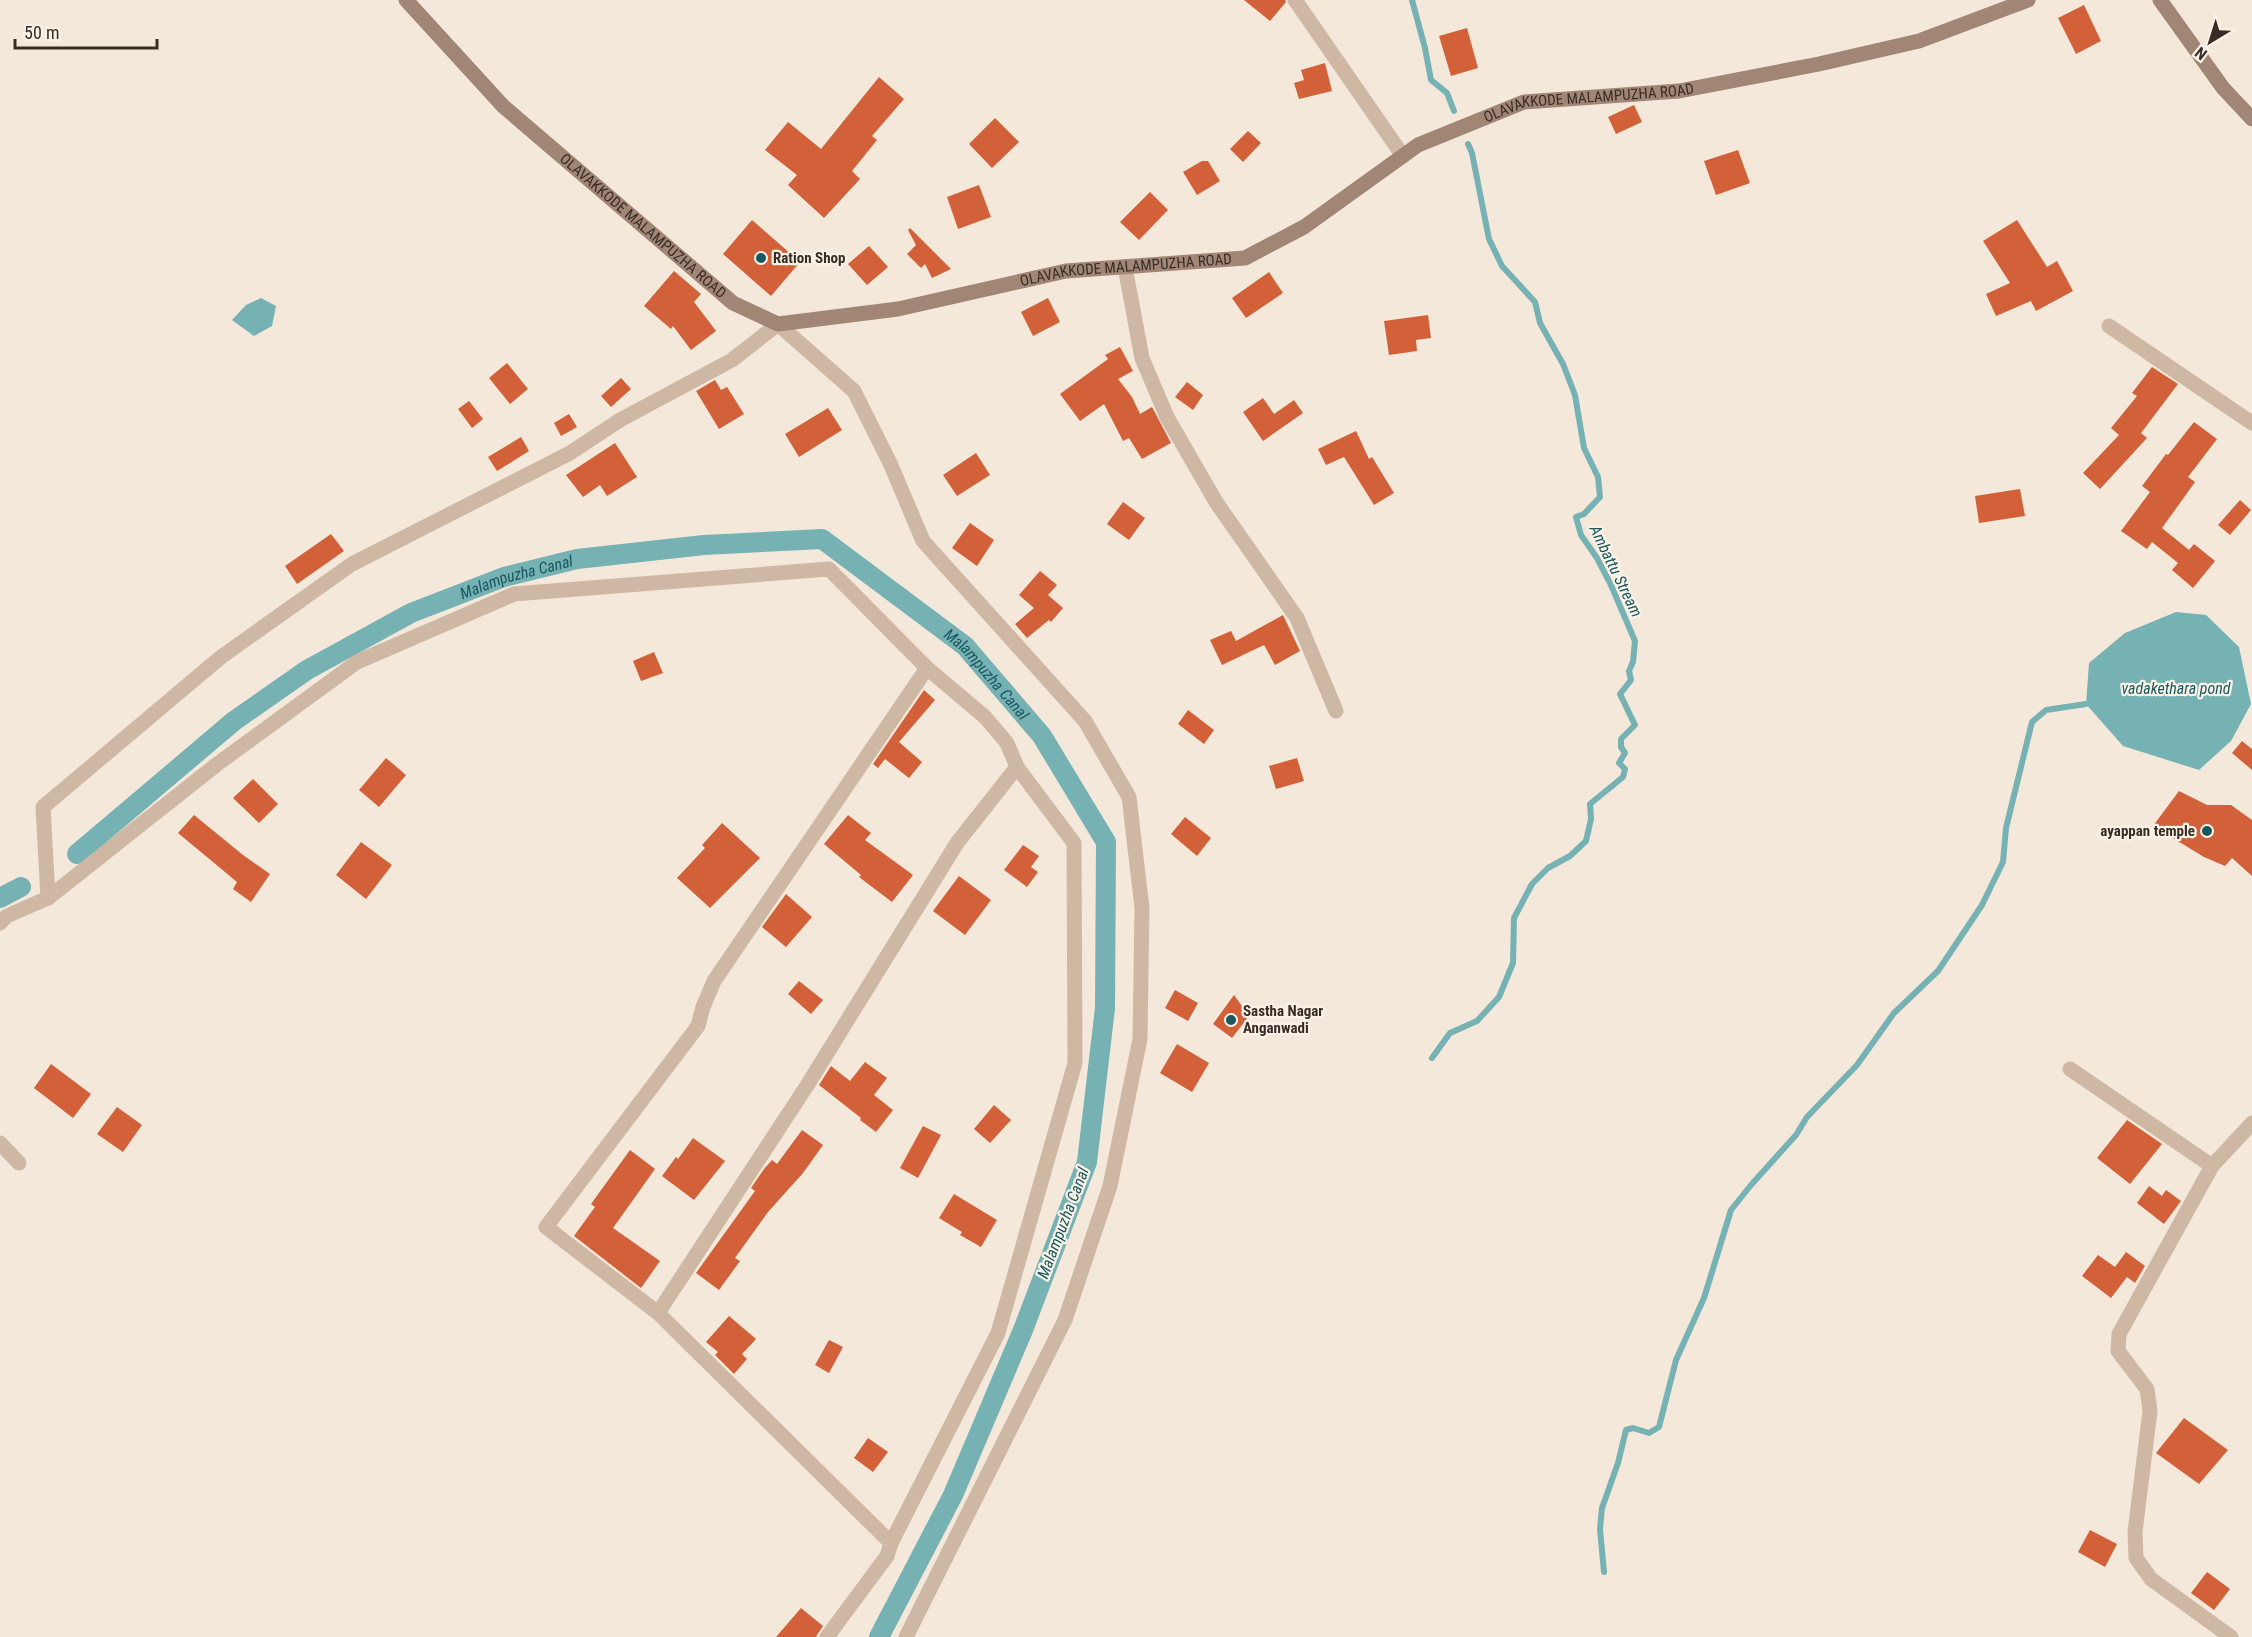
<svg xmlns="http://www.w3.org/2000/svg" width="2252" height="1637" viewBox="0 0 2252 1637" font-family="'Roboto Condensed',sans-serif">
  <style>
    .water { fill: #76b1b4 }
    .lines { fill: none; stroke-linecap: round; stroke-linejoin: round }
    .stream { stroke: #76b1b4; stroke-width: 6 }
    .canal { stroke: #76b1b4; stroke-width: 20 }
    .building { fill: #d26139 }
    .minor { stroke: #ceb8a4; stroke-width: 15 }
    .tertiary { stroke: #ceb8a4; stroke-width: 15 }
    .secondary { stroke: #a18675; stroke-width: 15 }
    .poi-dot { fill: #18585e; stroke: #fbf2e7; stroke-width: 2 }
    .labels { text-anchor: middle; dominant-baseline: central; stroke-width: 4.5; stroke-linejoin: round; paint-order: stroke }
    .street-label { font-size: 15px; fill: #382c27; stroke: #fbf2e7 }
    .poi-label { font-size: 15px; font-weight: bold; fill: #382c27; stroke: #fbf2e7; text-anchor: start }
    .water-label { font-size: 16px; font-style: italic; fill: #18585e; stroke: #fbf2e7 }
  </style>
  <rect width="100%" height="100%" fill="#f4e8da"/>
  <g class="water">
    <path d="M261,298L276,306L272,326L254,336L232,320L246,305Z"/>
    <path d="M2176,612L2206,615L2239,647L2251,704L2231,741L2199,770L2123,746L2086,704L2089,663L2125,633Z"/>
  </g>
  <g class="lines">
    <g class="stream">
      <path d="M1412,0L1425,48L1431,80L1447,93L1454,111"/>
      <path d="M1432,1058L1450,1033L1477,1021L1499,997L1513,963L1514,918L1532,884L1548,868L1570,856L1586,841L1591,819L1590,804L1623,777L1625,769L1619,763L1625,753L1621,747V739L1635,725L1620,694L1631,680L1629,671L1633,662L1635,641L1611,585L1597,558L1581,535L1576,517L1584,514L1600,497L1598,477L1584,448L1575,395L1563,364L1540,323L1535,302L1502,266L1489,239L1472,153L1468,144"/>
      <path d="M1604,1572L1600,1529L1602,1508L1618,1463L1626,1430L1633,1428L1649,1433L1659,1427L1676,1360L1704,1298L1731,1210L1751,1185L1796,1135L1807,1117L1857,1065L1894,1013L1938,971L1982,905L2003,862L2006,828L2032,722L2046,710L2086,704"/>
    </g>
    <g class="canal">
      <path id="s1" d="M77,854L234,721L307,670L411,613L504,577L577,559L704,545L822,539L965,646L1042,736L1106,842L1105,1008L1087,1162L1023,1330L953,1495L879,1637"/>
      <path d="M0,898L21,887"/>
    </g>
  </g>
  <g class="building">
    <path d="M1244,0H1285L1286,2L1270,21Z"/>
    <path d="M2084,5L2101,41L2076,54L2058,18Z"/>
    <path d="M1467,28L1478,68L1451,76L1439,36Z"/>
    <path d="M1325,63L1332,91L1299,99L1294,83L1304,80L1301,70Z"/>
    <path d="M879,77L904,99L872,136L877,140L852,171L860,179L824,218L788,185L797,175L765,150L788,122L821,149Z"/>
    <path d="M1634,105L1642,122L1616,134L1608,117Z"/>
    <path d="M995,118L1019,142L992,168L969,144Z"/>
    <path d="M1248,131L1261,143L1243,162L1230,149Z"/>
    <path d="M1738,150L1750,183L1716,195L1704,161Z"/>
    <path d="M1202,161H1208L1220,181L1197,195L1183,172Z"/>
    <path d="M979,185L991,217L958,229L947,197Z"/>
    <path d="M1150,192L1168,210L1139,240L1120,222Z"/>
    <path d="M752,220L800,262L771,296L723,254Z"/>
    <path d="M2017,220L2047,267L2057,261L2073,291L2036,311L2031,301L1996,316L1986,294L2010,283L1983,241Z"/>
    <path d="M910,228L951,269L932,278L925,264L921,268L907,254L916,245L908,230Z"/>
    <path d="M869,246L888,267L867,285L848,264Z"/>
    <path d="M674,271L701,294L694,302L716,331L691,350L673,326L671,329L644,306Z"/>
    <path d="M1269,272L1283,293L1246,318L1232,298Z"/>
    <path d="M1048,298L1060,322L1033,336L1021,312Z"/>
    <path d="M1428,315L1431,338L1416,340L1417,351L1389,355L1384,321Z"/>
    <path d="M1120,347L1133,371L1118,379L1132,397L1140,414L1152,407L1171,443L1142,459L1129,438L1123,441L1104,404L1080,421L1060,394L1108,359L1105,355Z"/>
    <path d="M507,363L528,389L510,404L489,378Z"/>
    <path d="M2152,367L2178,384L2141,433L2147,438L2100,489L2083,473L2119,435L2111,428L2137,396L2132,393Z"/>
    <path d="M621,378L631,389L611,407L601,396Z"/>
    <path d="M715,380L721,390L727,387L744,414L719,429L696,391Z"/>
    <path d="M1187,382L1203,395L1193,410L1175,397Z"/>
    <path d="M1263,398L1274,414L1294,400L1303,413L1263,441L1243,412Z"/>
    <path d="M469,401L483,419L472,428L458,409Z"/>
    <path d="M828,408L842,430L799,457L785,434Z"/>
    <path d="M569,414L577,427L561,436L554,423Z"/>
    <path d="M2194,422L2217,439L2188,477L2195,482L2162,528L2189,550L2194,544L2215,561L2193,588L2172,570L2178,563L2152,542L2147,549L2121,531L2150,492L2142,486L2166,454L2168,455Z"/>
    <path d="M1356,431L1369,459L1372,457L1394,493L1374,505L1344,457L1326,465L1318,449Z"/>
    <path d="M521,437L529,451L497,471L488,457Z"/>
    <path d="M615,443L637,477L607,496L600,485L583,497L566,475Z"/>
    <path d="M976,453L990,475L957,496L943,475Z"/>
    <path d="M2020,489L2025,516L1979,523L1975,496Z"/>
    <path d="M2240,500L2251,510L2230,535L2218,525Z"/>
    <path d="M1123,502L1145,518L1129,540L1107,524Z"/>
    <path d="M970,523L994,540L977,566L952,548Z"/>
    <path d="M331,534L344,551L297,584L285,566Z"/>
    <path d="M1040,571L1057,585L1048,595L1063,608L1051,622L1049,620L1027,638L1015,624L1034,608L1019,595Z"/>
    <path d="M1283,615L1300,651L1275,665L1264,645L1222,665L1210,640L1231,631L1236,641Z"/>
    <path d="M654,652L663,673L641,681L633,661Z"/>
    <path d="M924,690L935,700L899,742L922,762L909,778L885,759L878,768L873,764Z"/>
    <path d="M1188,710L1214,730L1204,744L1178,724Z"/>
    <path d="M2242,741L2252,749V770L2232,753Z"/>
    <path d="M386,758L406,775L379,807L359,790Z"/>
    <path d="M1297,758L1304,781L1276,789L1269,766Z"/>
    <path d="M253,779L278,804L259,823L233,798Z"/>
    <path d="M2179,791L2207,805H2231L2252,820V876L2232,858L2225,866L2204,857L2153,826Z"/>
    <path d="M194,815L243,855L270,874L251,902L233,889L237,882L178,833Z"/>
    <path d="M848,815L871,833L865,840L913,875L892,902L859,877L861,875L824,844Z"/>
    <path d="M1185,817L1211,838L1197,856L1171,834Z"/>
    <path d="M722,823L760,858L710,908L677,878L705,848L702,845Z"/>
    <path d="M361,842L392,865L366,899L336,875Z"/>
    <path d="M1023,845L1039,856L1031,867L1038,872L1027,887L1004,870Z"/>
    <path d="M959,876L991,900L965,935L933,911Z"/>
    <path d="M786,894L812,917L786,947L762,927Z"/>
    <path d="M799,981L823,1000L811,1014L788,994Z"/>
    <path d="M1175,990L1198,1003L1188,1021L1165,1008Z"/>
    <path d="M1234,995L1249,1016L1232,1038L1213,1024Z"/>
    <path d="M1177,1044L1209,1063L1192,1092L1160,1073Z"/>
    <path d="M865,1062L887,1078L874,1095L893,1110L876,1132L860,1120L861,1118L819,1085L831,1066L850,1081Z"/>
    <path d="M51,1064L91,1094L73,1118L34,1088Z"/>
    <path d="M994,1105L1011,1120L990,1143L974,1129Z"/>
    <path d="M117,1107L142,1125L123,1152L97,1134Z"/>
    <path d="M2127,1120L2162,1144L2130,1184L2097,1158Z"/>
    <path d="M923,1126L941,1135L918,1178L900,1168Z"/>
    <path d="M802,1130L823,1145L803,1173L768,1212L735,1258L740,1261L719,1290L696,1273L755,1191L751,1188L764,1169L772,1160L777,1164Z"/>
    <path d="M693,1138L725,1161L694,1200L662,1176L676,1157L678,1159Z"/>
    <path d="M630,1150L655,1169L613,1228L660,1261L641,1288L574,1236L595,1207L591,1204Z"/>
    <path d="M2149,1186L2162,1196L2166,1190L2181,1201L2164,1224L2137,1203Z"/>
    <path d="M954,1194L997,1220L981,1247L960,1235L962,1232L939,1218Z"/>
    <path d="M2126,1252L2145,1266L2135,1283L2127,1277L2111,1298L2082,1276L2098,1255L2115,1267Z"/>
    <path d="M729,1316L756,1339L742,1354L747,1359L734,1374L715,1355L718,1352L706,1342Z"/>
    <path d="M829,1340L843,1347L829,1373L815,1365Z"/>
    <path d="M2184,1418L2228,1450L2199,1484L2156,1453Z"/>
    <path d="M868,1438L888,1452L873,1472L854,1458Z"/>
    <path d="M2090,1530L2117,1544L2105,1567L2078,1552Z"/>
    <path d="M2207,1572L2230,1589L2214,1610L2191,1593Z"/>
    <path d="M801,1608L823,1626L817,1635L816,1637H776Z"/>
  </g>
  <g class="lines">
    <g class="minor">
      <path d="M1295,0L1403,156"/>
      <path d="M1125,267L1142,358L1167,417L1216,502L1297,618L1336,711"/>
      <path d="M2109,326L2252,423"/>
      <path d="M48,898L216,765L357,662L514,594L829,569L927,668"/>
      <path d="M2070,1069L2212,1166L2119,1334L2118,1351L2147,1389L2150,1411L2135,1532L2136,1558L2151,1579L2231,1637"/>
      <path d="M0,1143L19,1163"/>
      <path d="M2212,1166L2252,1123"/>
      <path d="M658,1313L808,1084L957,843L1017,767L1007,743L985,717L927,668L714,981L703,1007L698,1026L546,1227L658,1313L891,1543L887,1556L827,1637"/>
      <path d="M891,1543L998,1333L1075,1063L1074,843L1017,767"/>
    </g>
    <path class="tertiary" d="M0,923L7,916L48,898L43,807L221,657L352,564L570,453L620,420L732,360L778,324L854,391L890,463L923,541L1085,721L1129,797L1142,908L1140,1039L1110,1186L1065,1320L906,1637"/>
    <g class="secondary">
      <path id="s2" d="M406,0L503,106L733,303L778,324L898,309L1066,271L1245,258L1304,227L1418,145L1524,102L1679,91L1819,64L1919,41L2028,0"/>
      <path d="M2160,0L2223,88L2252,119"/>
    </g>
  </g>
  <g class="poi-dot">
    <circle cx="761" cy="258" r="6"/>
    <circle cx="2207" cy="831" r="6"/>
    <circle cx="1231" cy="1020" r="6"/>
  </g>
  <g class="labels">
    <g class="street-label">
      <text stroke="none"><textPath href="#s2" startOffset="1354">OLAVAKKODE MALAMPUZHA ROAD</textPath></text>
      <text stroke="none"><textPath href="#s2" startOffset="328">OLAVAKKODE MALAMPUZHA ROAD</textPath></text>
      <text stroke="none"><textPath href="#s2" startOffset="849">OLAVAKKODE MALAMPUZHA ROAD</textPath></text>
    </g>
    <g class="poi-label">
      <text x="773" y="258">Ration Shop</text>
      <text x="2195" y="831" text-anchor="end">ayappan temple</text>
      <text x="1243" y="1011">Sastha Nagar<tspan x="1243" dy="17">Anganwadi</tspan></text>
    </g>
    <g class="water-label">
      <text transform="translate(1616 571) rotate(64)">Ambattu Stream</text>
      <text stroke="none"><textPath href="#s1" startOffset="525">Malampuzha Canal</textPath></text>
      <text stroke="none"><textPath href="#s1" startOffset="1048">Malampuzha Canal</textPath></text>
      <text x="2176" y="688">vadakethara pond</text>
      <text transform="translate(1063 1223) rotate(-69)">Malampuzha Canal</text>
    </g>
  </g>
  <g transform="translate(2210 42) rotate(218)" stroke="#fbf2e7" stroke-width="4.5" paint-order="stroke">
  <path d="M0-4.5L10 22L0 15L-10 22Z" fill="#382c27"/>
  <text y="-9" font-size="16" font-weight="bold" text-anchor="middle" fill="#382c27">N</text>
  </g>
  <path d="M15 39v9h142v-9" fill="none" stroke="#382c27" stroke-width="3"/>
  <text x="24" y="39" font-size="18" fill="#382c27" stroke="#fbf2e7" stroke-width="4.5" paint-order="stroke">50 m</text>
</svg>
